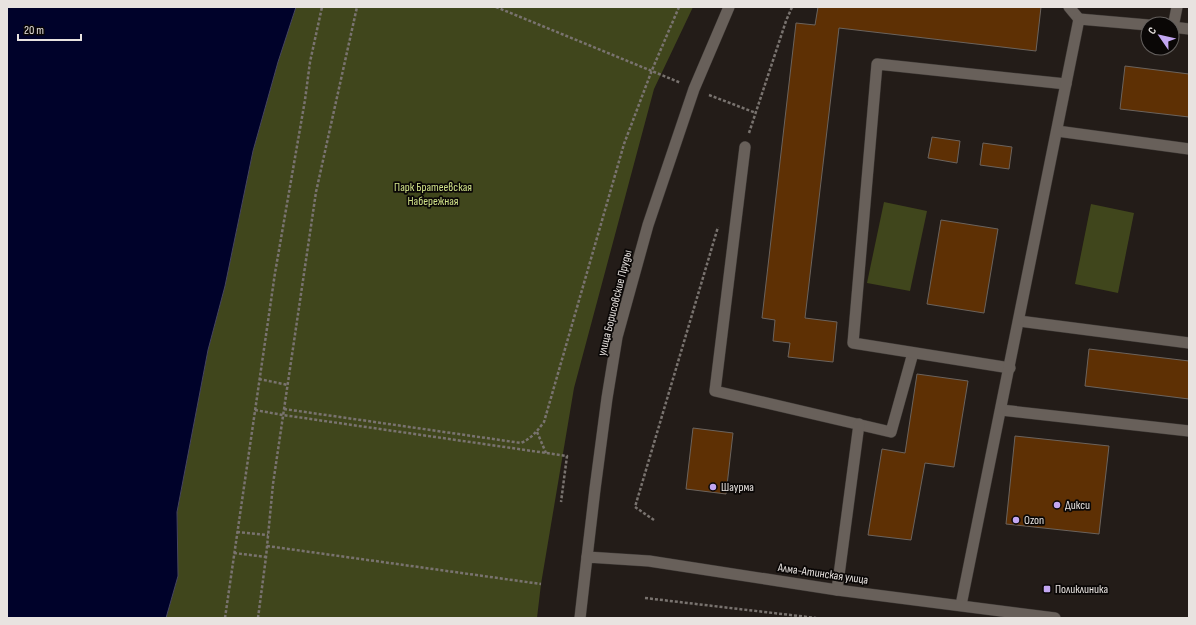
<svg xmlns="http://www.w3.org/2000/svg" width="1196" height="625" viewBox="0 0 1196 625" font-family="'Sofia Sans Condensed',sans-serif">
  <style>
    .green { fill: #40461c }
    .water { fill: #00022a; stroke: #464661 }
    .building { fill: #5e3004; stroke: #6b635d }
    .lines { fill: none; stroke-linecap: round; stroke-linejoin: round }
    .service-casing { stroke: #3c3734; stroke-width: 12 }
    .minor-casing { stroke: #3c3734; stroke-width: 12 }
    .tertiary-casing { stroke: #3c3734; stroke-width: 12 }
    .path { stroke: #79736f; stroke-width: 2.5; stroke-dasharray: 3 2; stroke-linecap: butt }
    .service { stroke: #68605a; stroke-width: 11 }
    .minor { stroke: #68605a; stroke-width: 11 }
    .tertiary { stroke: #68605a; stroke-width: 11 }
    .poi-dot { fill: #c3a7f2; stroke: #0a0706; stroke-width: 1.5 }
    .labels { text-anchor: middle; dominant-baseline: central; stroke-width: 3.5; stroke-linejoin: round; paint-order: stroke }
    .park-label { font-size: 12px; fill: #d0e188; stroke: #0a0706 }
    .street-label { font-size: 12px; fill: #e8e3e0; stroke: #0a0706 }
    .poi-label { font-size: 12px; fill: #e8e3e0; stroke: #0a0706; text-anchor: start }
  </style>
  <rect width="100%" height="100%" fill="#231c18"/>
  <g class="green">
    <path d="M296,7H693L654,89L574,388L541,584L537,618H166L178,576L177,512L208,350L225,286L253,151L278,62Z"/>
    <path d="M884,202L927,211L910,291L867,283Z"/>
    <path d="M1091,204L1134,213L1118,293L1075,284Z"/>
  </g>
  <path class="water" d="M7,7H296L278,62L253,151L225,286L208,350L177,512L178,576L166,618H7Z"/>
  <g class="building">
    <path d="M818,7H1041L1036,51L839,28L805,318L837,322L833,362L788,357L790,343L773,341L775,320L762,318L796,23L815,25Z"/>
    <path d="M1125,66L1189,74V117L1120,109Z"/>
    <path d="M932,137L960,141L957,163L928,158Z"/>
    <path d="M983,143L1012,147L1009,169L980,165Z"/>
    <path d="M941,220L998,229L984,313L927,304Z"/>
    <path d="M1089,349L1189,361V399L1085,386Z"/>
    <path d="M917,374L968,381L954,467L925,463L911,540L868,535L882,449L905,453Z"/>
    <path d="M693,428L733,433L726,494L686,489Z"/>
    <path d="M1015,436L1109,446L1099,534L1006,524Z"/>
  </g>
  <g class="lines">
    <defs>
      <g id="service">
        <path d="M1069,7L1079,19"/>
        <path d="M1172,27L1189,29"/>
        <path d="M1173,27L1177,7"/>
        <path d="M1057,131L1189,149"/>
        <path d="M745,147L715,391L891,432L913,353"/>
        <path d="M1019,321L1189,343"/>
        <path d="M1010,368L853,343L877,64L1066,84"/>
        <path d="M1001,410L1189,431"/>
        <path d="M837,590L859,424"/>
        <path d="M961,605L1079,19L1148,25"/>
      </g>
      <path id="minor" d="M587,557L595,489L607,398L617,337L648,225L694,89L729,7"/>
      <path id="tertiary" d="M580,618L587,557L649,561L837,590L1055,618"/>
    </defs>
    <use href="#service" class="service-casing"/>
    <use href="#minor" class="minor-casing"/>
    <use href="#tertiary" class="tertiary-casing"/>
    <g class="path">
      <path d="M496,7L681,83"/>
      <path d="M709,95L756,113"/>
      <path d="M749,133L786,21L792,7"/>
      <path d="M259,379L288,385"/>
      <path d="M284,409L521,443C532,438 537,431 544,422L624,144L652,70L679,7"/>
      <path d="M255,410L283,415L567,456L561,502"/>
      <path d="M537,432L546,453"/>
      <path d="M654,520L635,507L718,227"/>
      <path d="M237,532L268,535"/>
      <path d="M267,546L541,584"/>
      <path d="M234,553L266,557"/>
      <path d="M645,598L816,618"/>
      <path d="M225,618L275,273L305,100L310,62L322,7"/>
      <path d="M258,618L266,557L273,484L316,192L357,7"/>
    </g>
    <use href="#service" class="service"/>
    <use href="#minor" class="minor"/>
    <use href="#tertiary" class="tertiary"/>
  </g>
  <g class="poi-dot">
    <circle cx="713" cy="487" r="4"/>
    <circle cx="1057" cy="505" r="4"/>
    <circle cx="1016" cy="520" r="4"/>
    <rect x="1043" y="585" width="8" height="8" rx="2"/>
  </g>
  <g class="labels">
    <g class="park-label">
      <text x="433" y="187">Парк Братеевская<tspan x="433" dy="14">Набережная</tspan></text>
    </g>
    <g class="street-label">
      <text transform="translate(615 303) rotate(-76)">улица Борисовские Пруды</text>
      <text transform="translate(823 574) rotate(8)">Алма-Атинская улица</text>
    </g>
    <g class="poi-label">
      <text x="721" y="487">Шаурма</text>
      <text x="1065" y="505">Дикси</text>
      <text x="1024" y="520">Ozon</text>
      <text x="1055" y="589">Поликлиника</text>
    </g>
  </g>
  <rect width="1196" height="625" fill="none" stroke="#e8e3e0" stroke-width="16"/>
  <g transform="translate(1160 36) rotate(304)"><circle r="19" fill="#0a0706" stroke="#635f5d"/>
  <path d="M0-3L7 15L0 10L-7 15Z" fill="#c3a7f2"/>
  <text y="-6" font-size="11" font-weight="bold" text-anchor="middle" fill="#e8e3e0">С</text>
  </g>
  <path d="M18 34v6h63v-6" fill="none" stroke="#e8e3e0" stroke-width="2"/>
  <text x="24" y="34" font-size="12" fill="#e8e3e0" stroke="#0a0706" stroke-width="3" paint-order="stroke">20 m</text>
</svg>
